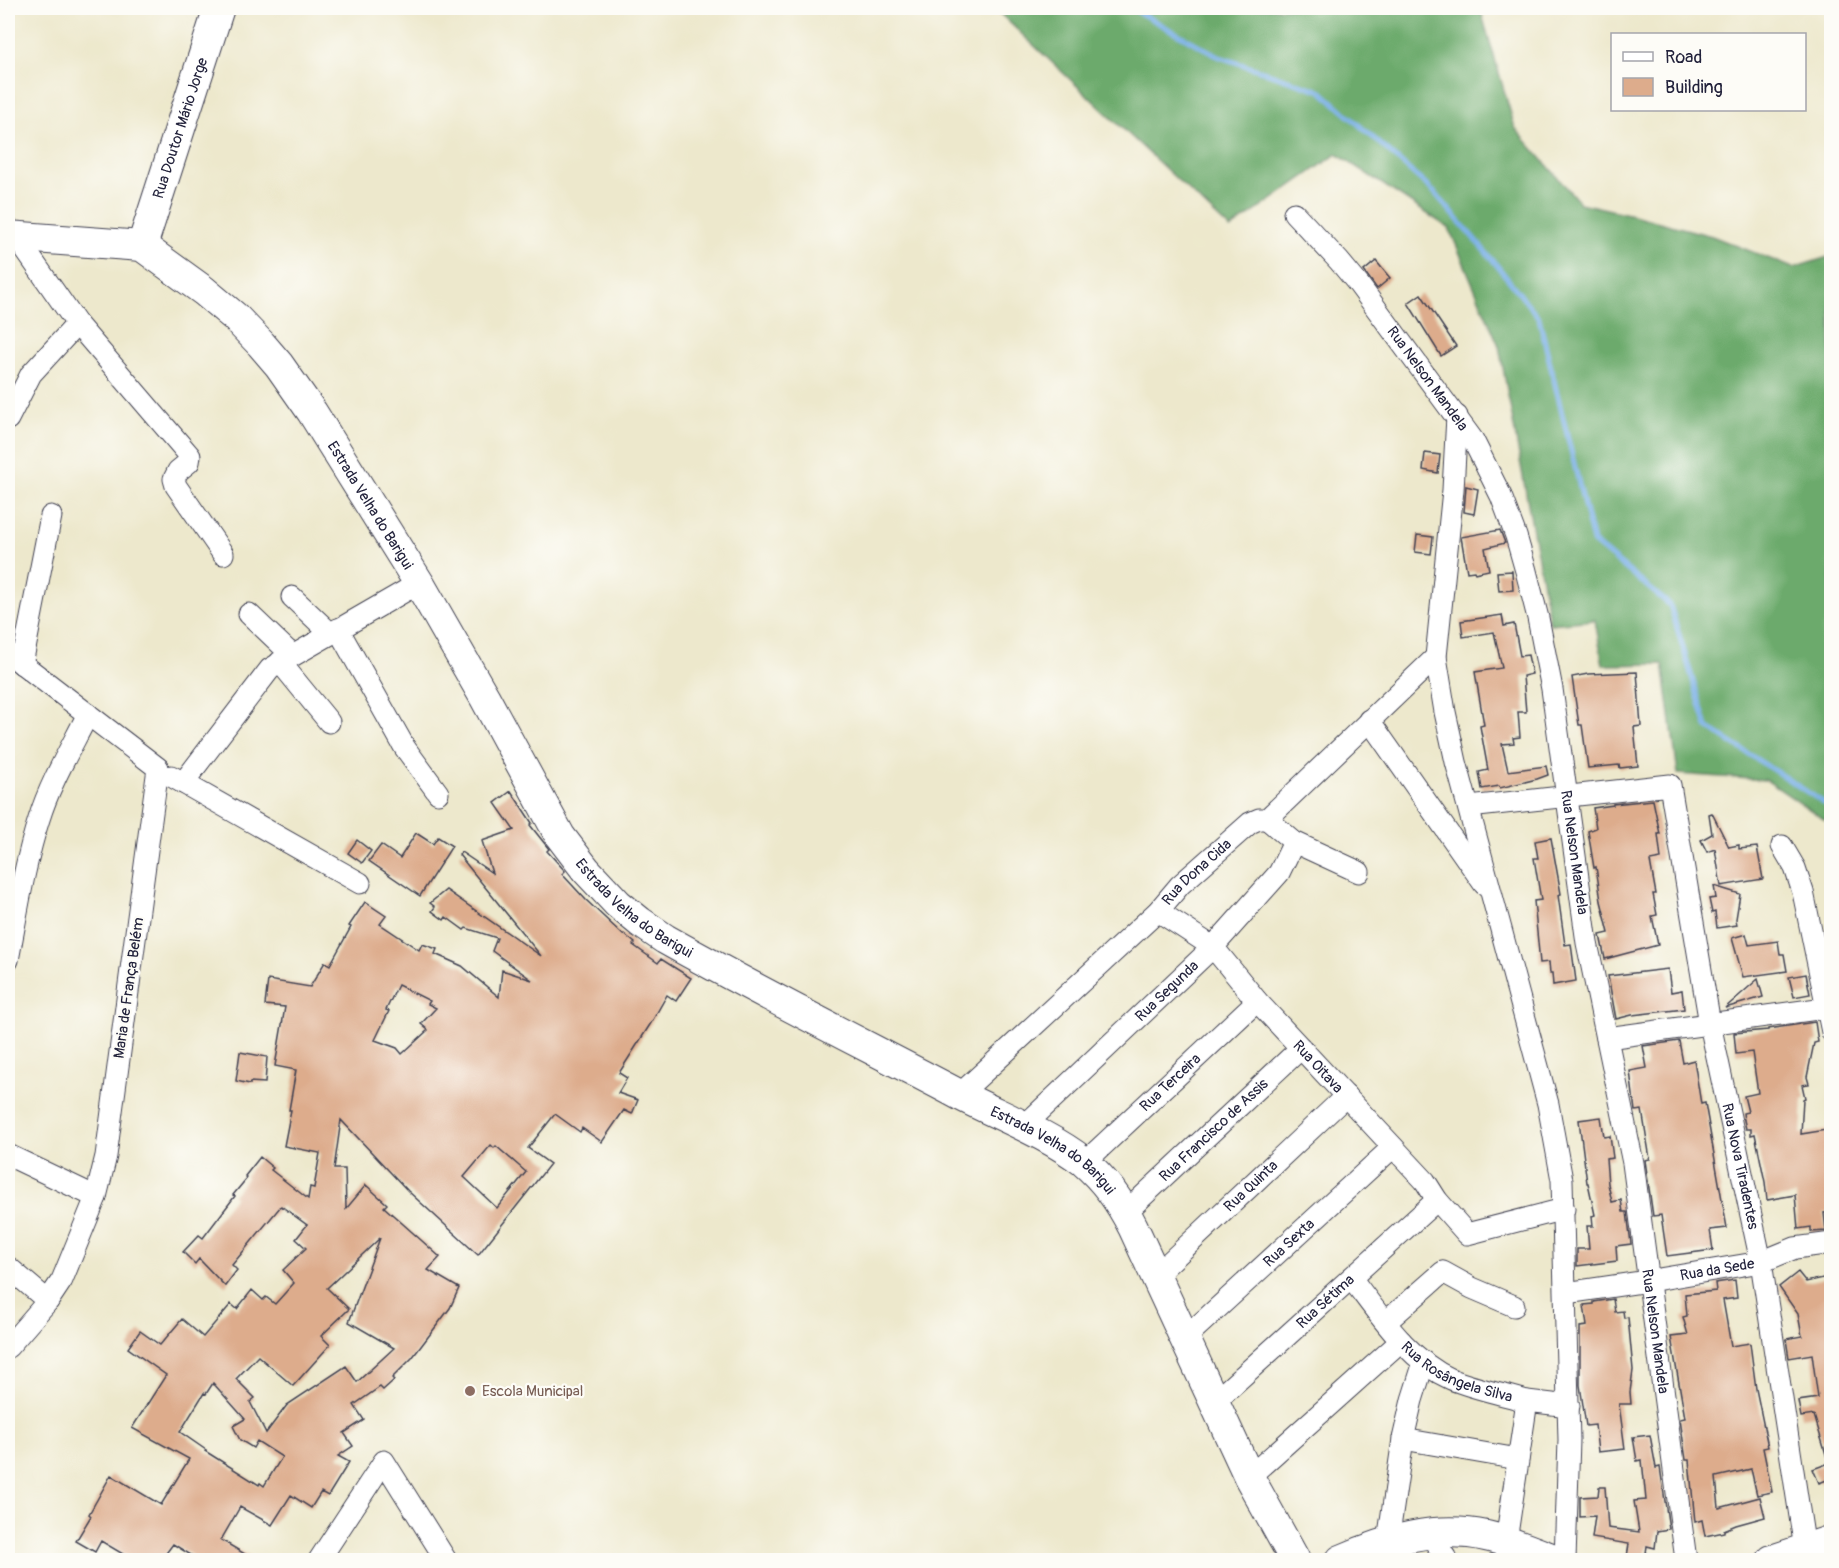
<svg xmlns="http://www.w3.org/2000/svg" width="1839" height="1568" viewBox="0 0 1839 1568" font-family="Pangolin,sans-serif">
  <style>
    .forest { fill: #6caa6c; stroke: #476654; stroke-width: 1.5 }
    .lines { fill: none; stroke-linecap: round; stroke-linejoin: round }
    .stream { stroke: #78afe7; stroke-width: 5 }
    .building { fill: #ddac8c; fill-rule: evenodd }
    .street-casing { stroke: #404051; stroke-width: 23 }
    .secondary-casing { stroke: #404051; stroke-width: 32 }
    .street { stroke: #fff; stroke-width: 21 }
    .secondary { stroke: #fff; stroke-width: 30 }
    .education-dot { fill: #8d6e63; stroke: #fdfcf7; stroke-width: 2 }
    .labels { text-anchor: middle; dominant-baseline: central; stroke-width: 4.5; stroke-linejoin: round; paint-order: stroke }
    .street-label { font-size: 15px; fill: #22223b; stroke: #fdfcf7 }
    .education-label { font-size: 15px; fill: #785e54; stroke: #fdfcf7; text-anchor: start }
  </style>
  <rect width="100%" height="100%" fill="#fdfcf7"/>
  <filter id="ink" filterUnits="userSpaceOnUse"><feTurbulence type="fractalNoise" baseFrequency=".0167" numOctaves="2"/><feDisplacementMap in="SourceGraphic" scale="12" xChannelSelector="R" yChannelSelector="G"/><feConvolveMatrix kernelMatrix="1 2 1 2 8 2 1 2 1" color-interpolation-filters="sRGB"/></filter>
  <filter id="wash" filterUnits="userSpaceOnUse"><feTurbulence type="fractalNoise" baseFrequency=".008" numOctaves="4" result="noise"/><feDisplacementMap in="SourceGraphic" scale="24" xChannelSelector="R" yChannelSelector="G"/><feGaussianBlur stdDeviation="1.35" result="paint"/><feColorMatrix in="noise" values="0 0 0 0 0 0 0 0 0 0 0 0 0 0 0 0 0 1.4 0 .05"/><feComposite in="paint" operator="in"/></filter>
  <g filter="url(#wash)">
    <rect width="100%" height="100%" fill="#ede8cc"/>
    <path class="forest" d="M994,8H1480L1515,128L1580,203L1633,215L1712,236L1793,268L1831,256V824L1766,780L1678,774L1663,664L1603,665L1595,620L1550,624L1499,346L1449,228L1337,154L1230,229Z"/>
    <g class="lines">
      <path class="stream" d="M1131,8L1220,57L1321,91L1435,193L1495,263L1539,318L1593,542L1670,605L1707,727L1832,808"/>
    </g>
    <g id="blocks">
      <g class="building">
        <path d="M1376,261L1390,278L1377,289L1364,271Z"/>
        <path d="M1421,294L1456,346L1441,356L1408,303Z"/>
        <path d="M1425,453L1440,455L1438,473L1423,470Z"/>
        <path d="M1466,486L1478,489L1474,514L1464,512Z"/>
        <path d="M1500,530L1505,543L1485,548L1489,570L1475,573L1474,571L1467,572L1461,537Z"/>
        <path d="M1417,535L1433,537L1431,554L1415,552Z"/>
        <path d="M1512,571L1513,590L1499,591L1497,572Z"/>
        <path d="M1502,615L1504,626L1514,624L1520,656L1528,655L1532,674L1523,676L1526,712H1518L1520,737L1513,738L1514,743L1502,744L1508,771L1546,766L1548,775L1537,779L1500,788L1499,786L1482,789L1479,772L1488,770L1480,726L1484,725L1475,672L1502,668L1494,632L1463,637L1461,621Z"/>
        <path d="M1637,672L1641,726L1634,727L1638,766L1620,768L1619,765L1588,768L1582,725H1579L1572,677L1588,674Z"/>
        <path d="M511,791L532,823L530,825L549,849L547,851L565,871L562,874L586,900L623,935L624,934L635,943L633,945L658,963L661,959L691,978L676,1001L667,995L651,1023L619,1073L627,1078L618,1093L638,1100L632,1114L624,1110L602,1142L582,1128L580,1132L555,1114L528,1148L550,1164L478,1255L408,1191L341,1120L334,1169H345L346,1209L366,1185L387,1204L384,1207L440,1257L428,1270L459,1288L450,1308L412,1358L392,1378L394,1380L383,1390L380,1387L354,1405L364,1420L344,1433L353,1446L338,1456L349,1462L328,1496L321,1492L311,1508L291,1495L272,1525L240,1507L221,1540L255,1560H199L173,1544L161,1560H133L101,1541L95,1552L76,1541L91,1516L89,1514L111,1475L161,1505L189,1459L132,1428L166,1375L128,1348L140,1331L160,1345L182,1319L203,1337L231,1304L237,1309L252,1290L263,1300L266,1297L275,1304L294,1283L283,1270L306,1248L296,1239L307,1225L281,1206L232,1265L237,1270L225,1286L199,1259L195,1264L183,1252L199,1235L203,1238L235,1196L233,1195L247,1178L245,1176L260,1157L273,1168L271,1170L308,1199L310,1187L314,1188L320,1153L284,1146L291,1110H289L296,1070L275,1066L285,1007L265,1005L268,980L310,987L325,962L330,965L351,927L349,926L365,902L386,916L380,924L419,950L422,944L437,949L435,954L462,966L499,997L502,970L532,980L492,951L497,938L466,928L464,930L446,917L444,920L432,911L435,907L430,903L446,890L541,956L459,855L461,852L492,873L482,841L514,830L495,803ZM398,985L430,1001L428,1004L436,1008L421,1024L428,1030L402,1054L397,1048L375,1040L389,1011L386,1010ZM491,1145L494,1148L496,1146L526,1172L497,1208L464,1177ZM380,1238L349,1322L394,1348L357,1382L346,1366L287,1405L266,1433L250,1402L255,1398L236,1379L258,1356L293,1386L330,1345L321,1336L349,1309L327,1288ZM213,1383L245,1419L233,1426L240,1440L253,1448L257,1441L282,1457L264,1486L260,1483L259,1485L205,1451L206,1450L180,1432L204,1393L206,1394Z"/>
        <path d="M1653,800L1660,834H1658L1661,859L1650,861L1656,894H1653L1657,915L1652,916L1658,945L1605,959L1600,935L1609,933L1601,901L1596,867L1594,868L1588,831L1596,828L1593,808L1613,805V804Z"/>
        <path d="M1712,813L1729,847L1739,845V849L1757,847L1763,879L1721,886L1715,849L1707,852L1701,840L1712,834L1709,814Z"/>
        <path d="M416,833L433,844L438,837L452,846L420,896L369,861L381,845L400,858Z"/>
        <path d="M1551,838L1561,894L1558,895L1565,945L1571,944L1576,981L1553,985L1552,973H1550L1549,962L1540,963L1534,901L1541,900L1534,858H1538L1535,841Z"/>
        <path d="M357,840L371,851L362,863L348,853Z"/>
        <path d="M1714,886L1740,894L1736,919L1737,925L1717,928L1715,912L1712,913L1709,899L1716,898Z"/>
        <path d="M1746,934L1749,945L1778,941L1780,954H1784L1787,971L1743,977L1732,938Z"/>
        <path d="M1668,969L1671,992L1682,990L1684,1009L1632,1015L1616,1019L1608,976Z"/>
        <path d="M1806,974L1810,994L1794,997L1789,977Z"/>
        <path d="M1758,979L1763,997L1725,1008Z"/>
        <path d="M1815,1022L1818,1042L1814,1043L1807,1077L1809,1084L1802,1085L1805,1098L1803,1099L1801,1134L1826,1130L1830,1152H1832V1201H1829L1831,1212L1824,1213L1826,1231L1811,1232V1227L1798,1229L1795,1195L1767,1200L1765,1182L1755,1134L1751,1135V1129H1746L1744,1120L1743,1113L1748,1112L1744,1096L1758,1093L1752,1052L1736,1054L1734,1033L1768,1030V1029Z"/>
        <path d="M1679,1041L1683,1063L1694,1060L1701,1104L1705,1103L1727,1228L1710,1230L1713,1250L1667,1256L1661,1215L1653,1216L1645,1160L1650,1159L1642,1110L1635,1111L1630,1071L1647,1068L1643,1046Z"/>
        <path d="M240,1052L267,1057L265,1083L250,1082V1084L236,1081Z"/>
        <path d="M1601,1117L1604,1137L1610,1136L1613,1158L1606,1159L1608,1184L1612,1202L1621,1200L1623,1212H1627L1631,1244L1616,1246L1617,1261L1577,1266V1249H1589L1587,1226H1593L1592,1216L1595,1215L1588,1183H1587L1579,1120Z"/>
        <path d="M1798,1272L1806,1282L1832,1276V1461H1828L1814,1415L1801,1417L1798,1401L1818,1398L1812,1354L1789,1358L1786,1339L1802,1336L1798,1314L1779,1287Z"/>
        <path d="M1735,1280L1737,1298L1723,1300L1731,1346L1750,1343L1756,1389L1768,1447L1763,1448L1772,1492L1757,1495L1751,1469L1716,1477L1719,1508L1760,1497L1765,1517L1736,1525L1724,1530V1532L1705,1536L1702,1520L1695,1522L1689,1460H1686L1680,1419L1685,1418L1671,1337L1688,1335L1683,1317L1687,1316L1685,1294L1716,1291L1715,1283Z"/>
        <path d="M1613,1299L1615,1312L1623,1311L1624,1318L1628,1317L1633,1370L1630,1392L1631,1404H1619L1625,1449L1598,1452L1595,1425L1586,1426L1580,1385V1327L1587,1326L1584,1305L1594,1304V1302Z"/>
        <path d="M1650,1435L1656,1468L1660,1467L1669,1529L1657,1531L1655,1548L1647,1546L1645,1560L1627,1557L1629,1544L1592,1538L1595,1516L1580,1517V1497L1598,1496L1599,1487H1605L1608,1528L1639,1532L1634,1501L1646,1500L1642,1460L1637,1461L1633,1437Z"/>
        <path d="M1832,1462V1478L1819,1483L1813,1469Z"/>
      </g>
    </g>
  </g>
  <g filter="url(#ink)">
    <use href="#blocks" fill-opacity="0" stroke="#404051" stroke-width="1.5"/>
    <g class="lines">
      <defs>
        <g id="street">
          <path id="s1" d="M1294,213L1339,261L1359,285L1473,440L1501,496L1516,536L1526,571L1538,618L1552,689L1587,943L1633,1163L1686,1560"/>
          <path d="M17,238L77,324L190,456L189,462L178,471L174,479L176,486L223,554"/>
          <path d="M1457,416L1453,490L1436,657L1445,712L1456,762L1548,1104L1562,1180L1569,1440L1565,1560"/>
          <path d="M8,419L31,374L77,324"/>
          <path d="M292,597L330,633"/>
          <path d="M249,614L292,655"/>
          <path d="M338,629L405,748L438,793"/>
          <path d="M8,653L158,768L106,1156L96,1197L8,1155"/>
          <path d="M280,662L329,722"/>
          <path d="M22,664L51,516"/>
          <path d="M1369,720L1484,884"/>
          <path d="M171,776L360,883"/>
          <path d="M183,783L270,669L419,583"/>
          <path id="s2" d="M1469,807L1670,785L1710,1024L1761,1262L1805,1549"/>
          <path d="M1267,819L1294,842L1359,872"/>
          <path d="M1782,846L1795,868L1803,892L1832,1032"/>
          <path id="s3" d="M1158,911L1213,947L1257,1001L1425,1181L1437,1200L1467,1234L1564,1209"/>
          <path d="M8,960C17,914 24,865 39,819C50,783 71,748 88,714"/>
          <path d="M1607,1038L1832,1007"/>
          <path id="s4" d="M959,1095L1158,911L1180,885L1250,823L1259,819H1267L1436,657"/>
          <path id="s5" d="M1023,1127L1213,947L1279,873L1294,842"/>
          <path id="s6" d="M1084,1163L1257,1001"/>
          <path id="s7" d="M1126,1212L1301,1048"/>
          <path d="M8,1267L48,1301"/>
          <path id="s8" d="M1156,1275L1346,1096"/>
          <path id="s9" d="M1351,1278C1379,1314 1408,1360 1451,1379C1475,1389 1502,1394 1527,1401L1506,1541"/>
          <path id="s10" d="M1566,1293L1648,1281L1761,1262L1795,1248L1832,1243"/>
          <path d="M1386,1322L1443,1272L1472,1288L1514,1306"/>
          <path id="s11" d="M1185,1338L1393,1147"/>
          <path d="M8,1347L48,1301L62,1280L96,1197"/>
          <path d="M1527,1401L1569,1406"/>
          <path id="s12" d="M1214,1402L1437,1200"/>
          <path d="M1403,1439L1518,1459"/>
          <path d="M1249,1477L1401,1341"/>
          <path d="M1429,1533L1447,1560"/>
          <path d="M1388,1541L1403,1439L1412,1400L1424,1362"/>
          <path d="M319,1560L384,1461L446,1560"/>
        </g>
        <g id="secondary">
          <path id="s13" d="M8,236L142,246L204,291L235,317L261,344L279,365L312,412L419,583L485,698L560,836L586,870L618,904L640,922L665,939C761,993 859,1042 956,1093C997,1115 1047,1133 1084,1162C1105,1180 1121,1203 1133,1227L1249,1477L1295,1560"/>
          <path id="s14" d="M142,246L219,8"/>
          <path d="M1341,1560C1386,1540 1436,1525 1486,1536C1510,1541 1533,1551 1556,1560"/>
          <path d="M1772,1560L1832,1540"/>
        </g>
      </defs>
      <use href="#street" class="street-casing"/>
      <use href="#secondary" class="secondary-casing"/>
      <use href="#street" class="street"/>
      <use href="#secondary" class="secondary"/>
    </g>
  </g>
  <circle class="education-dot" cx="470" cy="1391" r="6"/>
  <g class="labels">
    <g class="street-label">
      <text stroke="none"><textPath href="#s14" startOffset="124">Rua Doutor Mário Jorge</textPath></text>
      <text stroke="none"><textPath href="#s1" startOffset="213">Rua Nelson Mandela</textPath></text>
      <text stroke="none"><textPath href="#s13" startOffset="484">Estrada Velha do Barigui</textPath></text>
      <text stroke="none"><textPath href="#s1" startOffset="717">Rua Nelson Mandela</textPath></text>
      <text stroke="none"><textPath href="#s4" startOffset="326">Rua Dona Cida</textPath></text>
      <text stroke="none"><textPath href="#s13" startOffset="970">Estrada Velha do Barigui</textPath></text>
      <text transform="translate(129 988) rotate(-82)">Maria de França Belém</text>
      <text stroke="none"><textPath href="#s5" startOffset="198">Rua Segunda</textPath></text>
      <text stroke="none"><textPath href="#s3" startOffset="225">Rua Oitava</textPath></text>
      <text stroke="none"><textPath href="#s6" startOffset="118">Rua Terceira</textPath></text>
      <text stroke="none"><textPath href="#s7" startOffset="120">Rua Francisco de Assis</textPath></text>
      <text stroke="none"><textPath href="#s13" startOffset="1456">Estrada Velha do Barigui</textPath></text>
      <text stroke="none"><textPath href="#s2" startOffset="590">Rua Nova Tiradentes</textPath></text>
      <text stroke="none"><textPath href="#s8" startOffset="130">Rua Quinta</textPath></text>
      <text stroke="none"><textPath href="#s11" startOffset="141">Rua Sexta</textPath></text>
      <text stroke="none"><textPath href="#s10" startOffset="153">Rua da Sede</textPath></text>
      <text stroke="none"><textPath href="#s12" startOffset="150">Rua Sétima</textPath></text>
      <text stroke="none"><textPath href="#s1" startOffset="1203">Rua Nelson Mandela</textPath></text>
      <text stroke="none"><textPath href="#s9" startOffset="146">Rua Rosângela Silva</textPath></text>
    </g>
    <g class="education-label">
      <text x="482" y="1391">Escola Municipal</text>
    </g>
  </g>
  <rect width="1839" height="1568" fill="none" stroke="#fdfcf7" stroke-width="30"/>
  <rect x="1611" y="33" width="195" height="78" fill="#fdfcf7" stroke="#a5a5ac" stroke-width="1.5"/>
  <rect x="1623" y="52" width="30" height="9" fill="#ffffff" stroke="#a5a5ac" stroke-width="1.5"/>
  <text x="1665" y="63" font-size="18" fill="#22223b">Road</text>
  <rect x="1623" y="78" width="30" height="18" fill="#ddac8c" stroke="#a5a5ac" stroke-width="1.5"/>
  <text x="1665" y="93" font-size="18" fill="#22223b">Building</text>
</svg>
